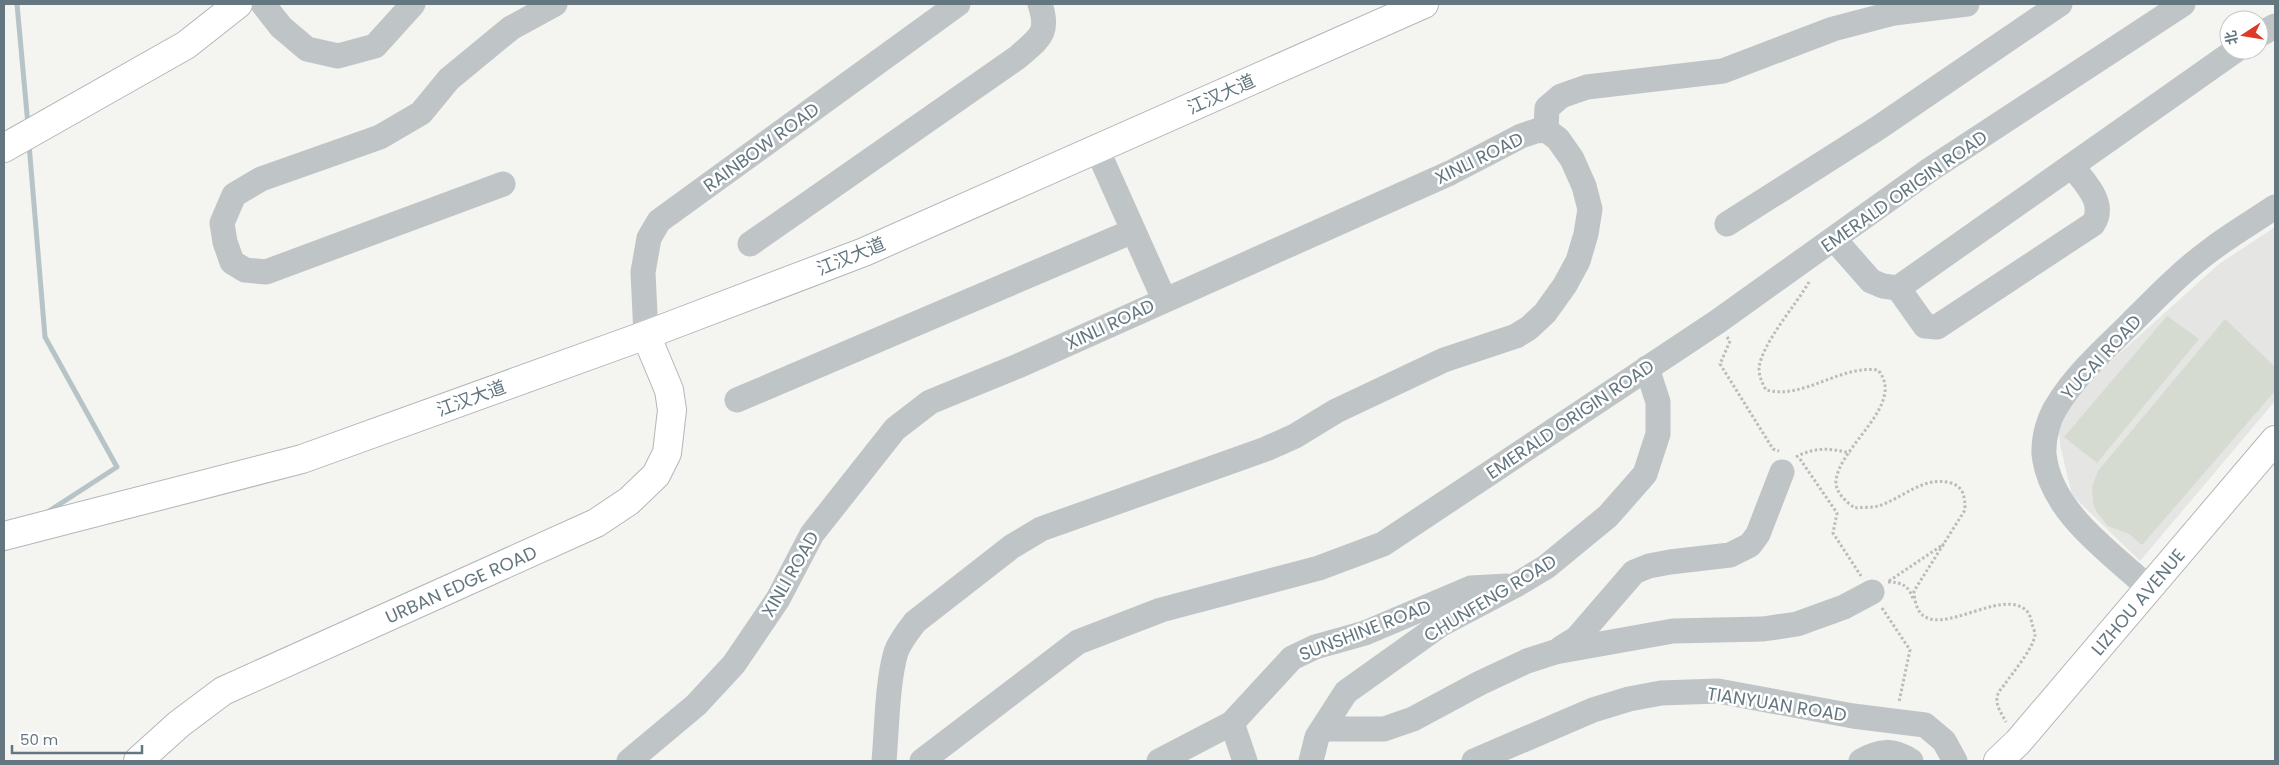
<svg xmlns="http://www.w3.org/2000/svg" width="2279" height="765" viewBox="0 0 2279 765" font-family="Poppins,'Noto Sans SC',sans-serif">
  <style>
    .built { fill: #e5e5e4 }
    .green { fill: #d6dbd1 }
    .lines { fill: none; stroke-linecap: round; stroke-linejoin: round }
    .stream { stroke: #b7c4c7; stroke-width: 5 }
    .major-casing { stroke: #b2b7ba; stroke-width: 30 }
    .path { stroke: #b9bcbd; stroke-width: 3; stroke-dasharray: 2.5 2.5; stroke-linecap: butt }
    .minor { stroke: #bfc4c6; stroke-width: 25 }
    .major { stroke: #fff; stroke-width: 28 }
    .labels { text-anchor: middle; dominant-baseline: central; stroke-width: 5; stroke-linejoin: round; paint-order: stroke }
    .street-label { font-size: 18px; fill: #647781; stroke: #fff }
  </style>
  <rect width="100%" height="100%" fill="#f4f4f0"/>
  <path class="built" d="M2275,227V401L2140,561L2072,495L2060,445L2059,432L2065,415L2078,393L2100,371L2219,264Z"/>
  <g class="green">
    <path d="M2167,316L2199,339L2097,463L2064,437Z"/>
    <path d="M2225,319L2275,367V391L2142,545L2129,534L2108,526L2096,511L2093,503L2092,487L2098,471Z"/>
  </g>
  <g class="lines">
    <g class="stream">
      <path d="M17,4L28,125"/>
      <path d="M29,144L45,337L117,467L46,513"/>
    </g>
    <defs>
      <g id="major">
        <path d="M4,148L186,45L238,4"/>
        <path d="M4,536L302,459L646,335L864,252L1424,4"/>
        <path id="s1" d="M138,761L179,724L223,691L596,523L629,501L656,475L667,453L672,410L669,390L646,335"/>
        <path id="s2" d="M1998,761L2018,742L2275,440"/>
      </g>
    </defs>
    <use href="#major" class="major-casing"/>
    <g class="path">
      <path d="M1809,282C1796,305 1762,343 1759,368C1759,376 1762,383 1766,390C1804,400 1839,365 1878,370C1907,404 1839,446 1836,481C1835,492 1846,502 1855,508C1862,507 1871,508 1878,506C1902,499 1924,475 1951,483C1964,487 1965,497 1965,510L1914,591C1917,656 1992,588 2023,608C2029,611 2031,618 2032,624C2033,627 2035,632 2035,635C2033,649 2013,672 2005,684C2002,688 1998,692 1997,697C1996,707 2002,714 2006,722"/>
      <path d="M1727,337L1730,341L1720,364L1773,449L1779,451"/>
      <path d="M1796,457C1814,447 1830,448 1850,453"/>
      <path d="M1800,459L1837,513L1833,533L1861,576"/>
      <path d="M1889,581L1944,544"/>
      <path d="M1888,582C1902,582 1909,586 1913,599"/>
      <path d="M1882,608L1910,650L1899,702"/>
    </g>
    <g class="minor">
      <path d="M263,4L281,27L307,49L338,56L375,46L413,4"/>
      <path d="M2259,35L2275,26"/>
      <path d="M1546,130L1547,108L1561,96L1587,87L1723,71L1833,29L1894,13L1967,4"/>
      <path d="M1097,149L1164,299"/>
      <path d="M503,184L266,272L245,270L232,262L225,242L222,223L234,195L261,179L380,137L421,113L449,79L511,28L555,4"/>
      <path d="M1727,224L1878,128L2060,4"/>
      <path d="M1834,239L1871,281L1883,286L1898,288L2236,50"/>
      <path d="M750,244L1018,57C1039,38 1050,34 1040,4"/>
      <path d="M1898,288L1925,326L1937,327L2093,224C2107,203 2084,182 2072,166"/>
      <path d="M646,335L643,272L649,238L659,221L958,4"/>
      <path d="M737,400L1133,231"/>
      <path d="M2149,588C2110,552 2050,512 2044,454C2043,438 2049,417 2058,404C2077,373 2106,348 2131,323C2157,297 2183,270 2212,249C2232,234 2254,221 2275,207"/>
      <path d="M1561,648L1577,638L1634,572L1649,566L1670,562L1730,555L1750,545L1758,534L1782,472"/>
      <path d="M1232,723L1245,761"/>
      <path d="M1323,729H1384L1413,719L1480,683L1527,661L1555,652L1673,631L1763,629L1797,624L1844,607L1872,592"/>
      <path d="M629,761L696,705L734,664L778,599L812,534L895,429L930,402L1018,366L1450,173L1521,136L1536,131L1546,130L1558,139L1572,159L1584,186L1590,209L1586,234L1578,261L1565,285L1545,313L1529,328L1516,336L1444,360L1336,411L1295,436L1266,449L1041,529L1011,547L915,622C908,631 900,641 896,652C887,683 887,728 884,761"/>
      <path d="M922,761L1078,642L1161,610L1319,568L1383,544L1717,322L1931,169L2183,4"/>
      <path d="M1159,761L1232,723L1292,658L1315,647L1365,633L1471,588L1507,586"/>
      <path d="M1311,761L1317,737L1346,692L1440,625L1516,585L1546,567L1608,516L1645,474L1658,434V402L1647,368"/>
      <path d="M1474,761L1593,710L1629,699L1661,693L1718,691L1853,716L1925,725L1944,741L1955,761"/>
      <path d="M1861,761C1880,750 1893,749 1911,761"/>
    </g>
    <use href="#major" class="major"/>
  </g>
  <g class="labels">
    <g class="street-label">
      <text transform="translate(1221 94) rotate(-24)">江汉大道</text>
      <text transform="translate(761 147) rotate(-36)">RAINBOW ROAD</text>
      <text transform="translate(1479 158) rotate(-26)">XINLI ROAD</text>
      <text transform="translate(1904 191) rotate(-35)">EMERALD ORIGIN ROAD</text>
      <text transform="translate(851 256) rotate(-22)">江汉大道</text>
      <text transform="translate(1110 324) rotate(-25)">XINLI ROAD</text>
      <text transform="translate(2101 357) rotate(-47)">YUCAI ROAD</text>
      <text transform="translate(471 398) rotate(-20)">江汉大道</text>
      <text transform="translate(1570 419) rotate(-34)">EMERALD ORIGIN ROAD</text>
      <text transform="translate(790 574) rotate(-60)">XINLI ROAD</text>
      <text stroke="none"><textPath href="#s1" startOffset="371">URBAN EDGE ROAD</textPath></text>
      <text transform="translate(1490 598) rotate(-31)">CHUNFENG ROAD</text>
      <text stroke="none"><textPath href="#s2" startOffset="212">LIZHOU AVENUE</textPath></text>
      <text transform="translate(1365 630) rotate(-21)">SUNSHINE ROAD</text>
      <text transform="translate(1777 704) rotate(9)">TIANYUAN ROAD</text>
    </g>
  </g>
  <rect width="2279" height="765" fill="none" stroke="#647781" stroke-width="10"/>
  <g transform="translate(2244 35) rotate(258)"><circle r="24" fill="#ffffff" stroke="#c1c9cd"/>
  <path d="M0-4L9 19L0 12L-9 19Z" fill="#de3b26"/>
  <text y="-8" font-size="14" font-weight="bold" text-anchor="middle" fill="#647781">北</text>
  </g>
  <path d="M12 745v8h130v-8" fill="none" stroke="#647781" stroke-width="2.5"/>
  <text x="20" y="745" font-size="15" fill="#647781" stroke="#ffffff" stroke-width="4" paint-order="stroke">50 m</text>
</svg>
